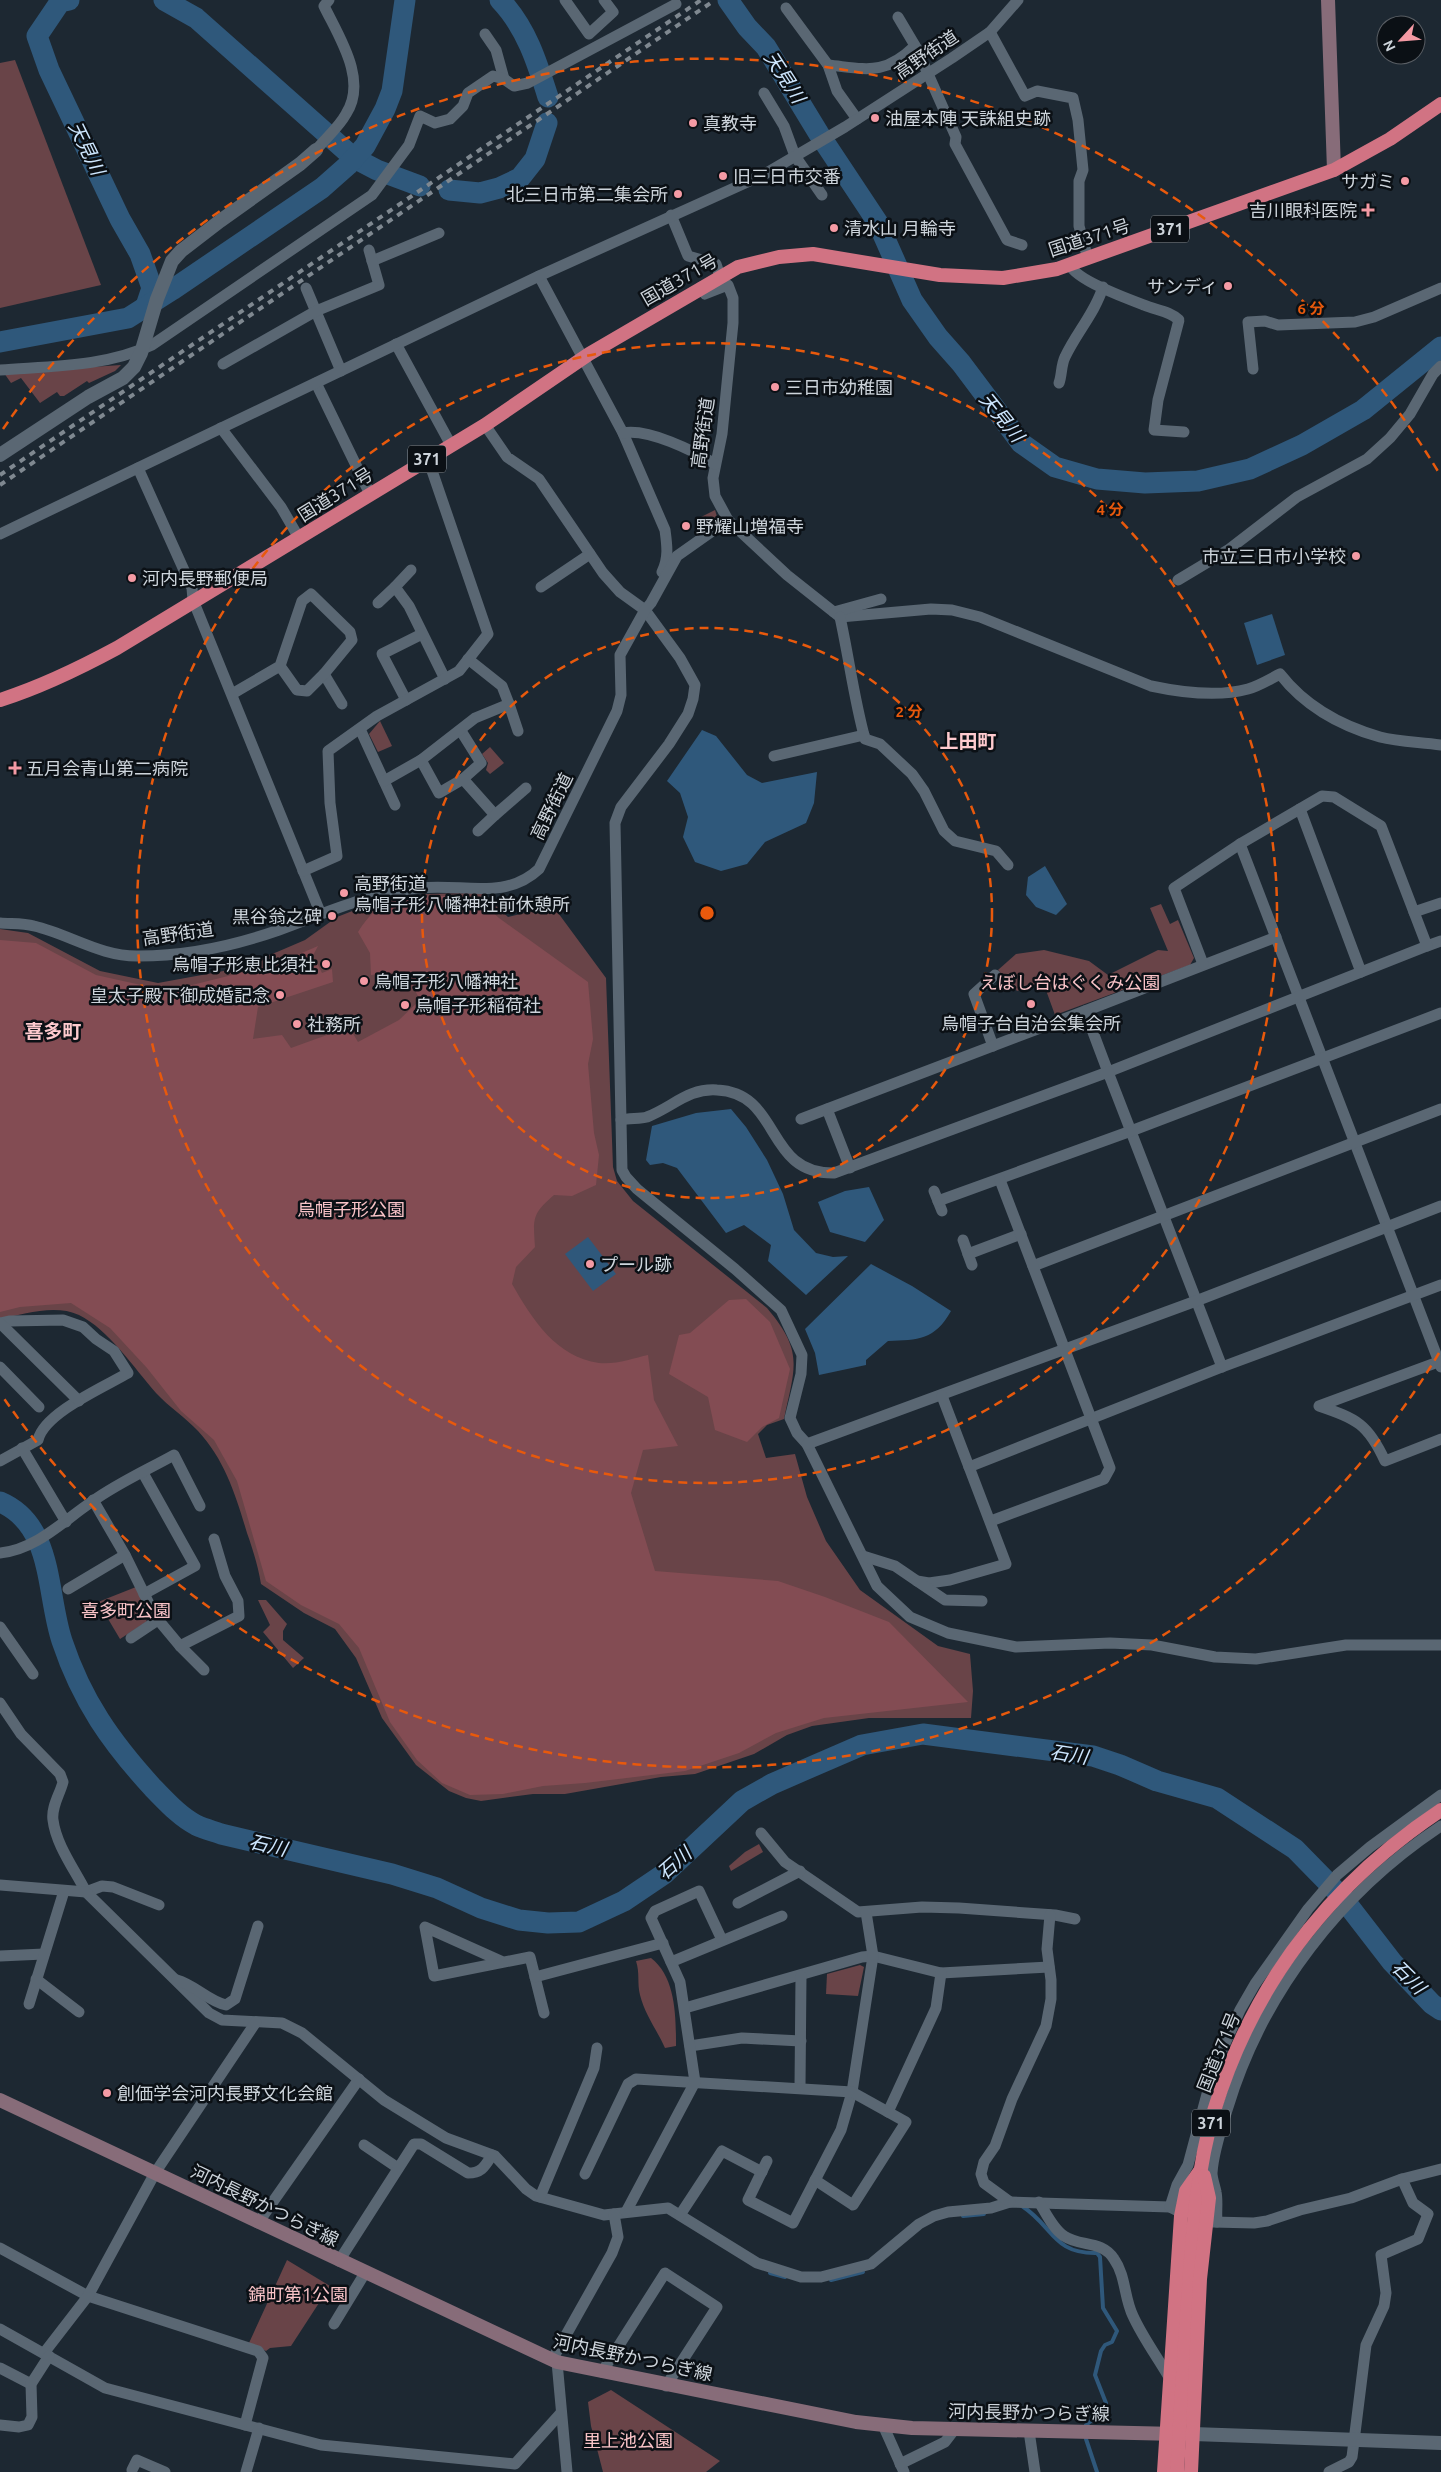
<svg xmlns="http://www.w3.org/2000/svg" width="1441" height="2472" viewBox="0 0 1441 2472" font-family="Ubuntu,'Noto Sans JP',sans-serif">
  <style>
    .green { fill: #694448 }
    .forest { fill: #834c53 }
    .water { fill: #2f587b }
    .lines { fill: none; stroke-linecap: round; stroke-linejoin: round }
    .stream { stroke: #2f587b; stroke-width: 4 }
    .river { stroke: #2f587b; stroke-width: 21 }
    .minor { stroke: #5a6773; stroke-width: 11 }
    .tertiary { stroke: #5a6773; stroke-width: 14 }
    .secondary { stroke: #876c79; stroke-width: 14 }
    .trunk { stroke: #d17383; stroke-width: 14 }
    .rail { stroke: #7f8890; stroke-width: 4; stroke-dasharray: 6 6; stroke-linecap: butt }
    .ring { fill: none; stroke: #e8590c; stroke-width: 2.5; stroke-dasharray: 9 6 }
    .poi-dot { fill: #f49aa4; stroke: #0b1015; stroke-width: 2 }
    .labels { text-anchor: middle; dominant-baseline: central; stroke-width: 5; stroke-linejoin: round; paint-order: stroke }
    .shield { fill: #0b1015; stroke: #9399a0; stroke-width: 1 }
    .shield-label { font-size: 16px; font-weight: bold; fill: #cdd4db }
    .street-label { font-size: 18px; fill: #cdd4db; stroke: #0b1015 }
    .poi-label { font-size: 18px; fill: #cdd4db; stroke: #0b1015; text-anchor: start }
    .park-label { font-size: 18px; fill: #f9c3c7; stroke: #0b1015 }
    .water-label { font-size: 19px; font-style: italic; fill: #cee7ff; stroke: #0b1015 }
    .neighbourhood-label { font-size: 19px; font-weight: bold; fill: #fecace; stroke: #0b1015 }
    .centre { fill: #e8590c; stroke: #0b1015; stroke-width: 2.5 }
    .ring-label { font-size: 15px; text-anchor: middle; font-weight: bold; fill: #e8590c; stroke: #0b1015; stroke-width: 5; stroke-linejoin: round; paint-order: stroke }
  </style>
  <rect width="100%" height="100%" fill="#1d2832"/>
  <g class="green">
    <path d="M15,60L101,285L0,308V63Z"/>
    <path d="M121,365L115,371L89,383L87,381L64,396H60L57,392L40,403L21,378L11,383L4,373Z"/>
    <path d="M715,510L718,520L700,532L695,520Z"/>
    <path d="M380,721L392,746L378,752L369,734Z"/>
    <path d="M490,747L504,763L490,774L486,770L488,763L482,754Z"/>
    <path d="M478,893L483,894L508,917L553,906L606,978L613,1167L617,1181L633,1201L767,1308C804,1352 795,1366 784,1419L767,1425L758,1434L766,1458L795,1454L807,1497L826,1541L860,1590L938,1646L970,1654L973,1691L971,1718H869L812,1726L787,1735L754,1754L695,1774L661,1777L565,1794H533L481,1801L466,1798L449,1791L416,1765L382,1718L356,1658L335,1629L304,1613L261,1584C258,1566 253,1550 247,1533C236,1496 225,1460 198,1431C185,1417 169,1407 156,1393C135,1369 108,1329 79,1315C55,1304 24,1314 0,1319V929L28,933L100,971L158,983L229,970L277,952L305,940L337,917L378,901L426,894Z"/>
    <path d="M1161,904L1170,924L1178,920L1194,958L1190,965L1055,1015L1043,982L1017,991L998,970L1016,954L1044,950L1089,961L1108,975L1158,950L1168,951L1150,908Z"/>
    <path d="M136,1587L148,1616L146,1622L120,1639L98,1602Z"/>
    <path d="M258,1600H266L287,1624L283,1631V1640L304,1658L293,1668L263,1632L270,1625Z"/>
    <path d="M759,1844L763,1852L731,1871L729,1866L745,1852Z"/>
    <path d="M651,1958C676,1977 676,2017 676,2046L665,2048C657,2030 645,2015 640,1995C637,1983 640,1973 636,1961Z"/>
    <path d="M860,1965L864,1967L858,1996L826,1994L827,1974Z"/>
    <path d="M287,2260L330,2286L291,2346L270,2348L266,2351L249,2343Z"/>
    <path d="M611,2390L720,2461L706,2472H603L591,2426L588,2402Z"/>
  </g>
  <g class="forest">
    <path d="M429,896H475L499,918L588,982L593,1039L588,1064L594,1133L599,1155L596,1185L572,1196L554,1195C532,1214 533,1218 535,1247L516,1267L512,1284C532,1319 556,1357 599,1363C615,1365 634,1358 648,1355L654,1400L678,1446L643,1450L631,1493L655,1571L778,1581L825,1597L889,1622L968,1702L824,1718L776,1733L739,1753L685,1771L585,1783L543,1786L503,1794L470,1795L442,1783L417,1760L390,1722L359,1648L339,1624L301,1605L266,1581L237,1481L214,1440L181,1411L147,1368L110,1328L71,1303L20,1307L0,1312V940L36,943L96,975L168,991L276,964L318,946L310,961H316L322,973L332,969L333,982L258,1007L253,1039L282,1035L291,1048L349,1027L358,1042L399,1020L420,1000L405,971L371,975L370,953L358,932C380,898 391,902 429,896Z"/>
    <path d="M746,1299L770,1322L790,1369L779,1418L762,1427L747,1442L715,1430L708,1397L669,1374L679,1335L690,1333L729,1300Z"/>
  </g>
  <g class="water">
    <path d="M1272,614L1285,655L1257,665L1244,623Z"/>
    <path d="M702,730L716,736L747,775L762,783L817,772L814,803L806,823L765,842L747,864L721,871L695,862L683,837L688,817L680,793L667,781Z"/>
    <path d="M1045,866L1067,904L1056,915L1036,907L1026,895L1028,877Z"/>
    <path d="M731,1109L746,1127L767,1160L783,1194L794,1230L816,1253L833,1257L848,1256L806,1295L768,1261L771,1245L744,1225L726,1233L677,1168L663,1163L650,1165L646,1160L652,1126L696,1113Z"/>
    <path d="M869,1187L884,1220L865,1242L830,1232L818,1202L845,1191Z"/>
    <path d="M588,1237L616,1274L593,1291L565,1254Z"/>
    <path d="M871,1264L912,1286L951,1311C935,1340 918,1340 888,1341L866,1360V1365L819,1375L815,1353L805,1329Z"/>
  </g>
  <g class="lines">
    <g class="stream">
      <path d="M1022,2206C1054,2227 1053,2254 1097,2253L1100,2257L1103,2308L1117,2331L1112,2342L1105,2345L1101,2351L1095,2375L1106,2403L1103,2411L1086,2425"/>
      <path d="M963,2216L984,2214"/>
      <path d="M770,2273L785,2277"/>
      <path d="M831,2280L863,2272"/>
      <path d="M1086,2439L1097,2472"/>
    </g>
    <g class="river">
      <path d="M69,0L60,2L37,36L49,70L120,219L140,254L152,288L146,306"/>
      <path d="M164,0L196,18L354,158L377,170L420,186"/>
      <path d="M500,0C526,27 537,62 548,97"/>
      <path d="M728,0L747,27L766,47L819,134L878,223L912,300L938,337L961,363L1021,443L1055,467L1097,479L1145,483L1198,481L1250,469L1302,445L1363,410L1441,347"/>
      <path d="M449,190L480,193L499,188L520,178L535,159L547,123"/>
      <path d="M0,342L128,318L172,290L322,188L348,165L365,146L385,109L392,91L405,0"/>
      <path d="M0,1502C54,1525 46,1593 62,1641C82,1701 111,1742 153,1788C166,1801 179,1816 196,1825C204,1829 213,1831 221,1834L392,1874L437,1888L481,1908L519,1920L548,1923L579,1922L624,1901L664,1874L742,1801L772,1784L862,1745L923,1734L1093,1756L1120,1765L1157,1781L1217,1798L1295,1849L1341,1896L1392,1962L1432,2004L1441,2010"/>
    </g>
    <g class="minor">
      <path d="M565,0L589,34L613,12L604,0"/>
      <path d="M786,8L828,65C867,69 884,76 915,46"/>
      <path d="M898,17L917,49L956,137L955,144L1007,240L1022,245"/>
      <path d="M990,32L1025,96L1037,91L1073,98L1078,120L1083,170L1079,181V226L1088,259"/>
      <path d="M485,34L496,50L504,79"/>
      <path d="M828,65L837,91L857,119"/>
      <path d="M764,93L784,126L795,156L822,195"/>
      <path d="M316,150C326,138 339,127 346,114C368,80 339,37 324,6L329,0"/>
      <path d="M671,215L688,256L716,264L720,276"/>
      <path d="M372,261L439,233"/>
      <path d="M1070,265C1076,280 1128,299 1144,305C1155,310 1170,311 1179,320L1158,400L1154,430L1184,432"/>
      <path d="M539,276L623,433L665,530C667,545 669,558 662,572"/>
      <path d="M701,287L705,294L728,285L733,298V323L722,434L713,478L715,496L728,520L787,575L840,617L931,609L952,610L980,617L1151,686C1179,692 1219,697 1248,689C1259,686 1270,679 1280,674C1305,706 1341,726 1380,737C1399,742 1421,742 1441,745"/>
      <path d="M306,288L341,371"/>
      <path d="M396,344L451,445"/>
      <path d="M223,364L316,311L379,285L369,250"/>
      <path d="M1253,369L1248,322L1265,321L1278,325L1355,322L1374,317L1441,288"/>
      <path d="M0,370C51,366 105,367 152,345L372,195L409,145L420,116L435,123L450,119L463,106L468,93L493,76L504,79L514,86L528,83L676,4"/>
      <path d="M316,383L370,494"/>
      <path d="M1059,383C1062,375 1061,365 1065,357C1076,333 1095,313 1103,287"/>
      <path d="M485,425L507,457L539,479L603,573L620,592L645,610L680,658L695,685L693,699L688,714L669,744L621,807L615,823L622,1170L626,1177L637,1189L735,1269L781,1310L802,1355L801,1374L790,1418L797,1433L807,1444L877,1586L910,1617L948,1633L1016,1647L1110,1643L1152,1645L1215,1657L1256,1659L1346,1645H1441"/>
      <path d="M221,428L281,507L299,538"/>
      <path d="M623,433C648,428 694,451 715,464"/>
      <path d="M138,468L192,588L193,600L320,912"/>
      <path d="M0,534L539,276L763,175L845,127L952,58L990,32L1018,0"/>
      <path d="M1178,580L1228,550L1297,497L1367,459L1390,438L1410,414L1433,374L1441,366"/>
      <path d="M395,587L411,570"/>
      <path d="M541,587L590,554"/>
      <path d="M378,603L395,587L409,606L445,679"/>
      <path d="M834,612L881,599"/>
      <path d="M840,617C849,658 854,699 865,739L880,744L912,774L924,791L944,831L955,841L996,851L1008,865"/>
      <path d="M324,674L342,704"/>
      <path d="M232,694L280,666L302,601L311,594L350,632L352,640L324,674L307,691L297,690L280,666"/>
      <path d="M406,700L382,654L422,634"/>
      <path d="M509,704L518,731"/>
      <path d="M360,729L395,805"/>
      <path d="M461,731L481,763L463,779"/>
      <path d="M774,756L864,735"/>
      <path d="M421,760L439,793L463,779L495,815L478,831"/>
      <path d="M384,781L421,760L475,718L509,704L502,686L468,659"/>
      <path d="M1300,809L1361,972"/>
      <path d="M495,815L526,788"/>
      <path d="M1240,844L1441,1367"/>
      <path d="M303,871L337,856L330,803L328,751L377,716L459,671L488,634L428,459"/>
      <path d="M1414,912L1441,903"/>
      <path d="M0,923C11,924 23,923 34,926C69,934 101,957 139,956C185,956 236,945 279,930C328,912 367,894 420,888C462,883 505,901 539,869L617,711L621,695L620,655L645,610L651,603L677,556L728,520"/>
      <path d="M1427,946L1441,941"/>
      <path d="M1085,1011L1276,937"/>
      <path d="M993,1046L974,994L995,975"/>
      <path d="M827,1109L850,1168"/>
      <path d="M801,1119L1085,1011L1108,1072L1427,946L1381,826L1334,797L1322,796L1240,844L1174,888L1203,964"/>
      <path d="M621,1120C629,1118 640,1119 647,1117C673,1107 688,1088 717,1090C782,1093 764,1174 834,1173L1108,1072L1222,1367"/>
      <path d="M934,1191L942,1211"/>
      <path d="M938,1201L1131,1131L1441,1013"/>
      <path d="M963,1240L968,1254"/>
      <path d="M972,1265L968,1254L1021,1234"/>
      <path d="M1033,1266L1441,1109"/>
      <path d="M0,1323L10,1321L63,1320L83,1327L96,1339L114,1351L128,1373C104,1387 44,1413 38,1440L0,1461"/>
      <path d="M0,1323L79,1401"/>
      <path d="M1441,1361L1319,1406C1357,1419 1368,1424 1385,1461L1441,1439"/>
      <path d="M0,1367L39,1407"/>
      <path d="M807,1444L1196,1301L1441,1206"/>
      <path d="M22,1448L66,1522"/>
      <path d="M969,1467L1222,1367L1441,1285"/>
      <path d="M143,1473L195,1566L144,1594"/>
      <path d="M93,1500L125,1555L155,1616L180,1646L204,1670"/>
      <path d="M991,1521L1104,1479L1110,1468L1000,1180"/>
      <path d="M0,1553C36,1550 64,1520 93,1501C118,1483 147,1470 174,1455L200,1506"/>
      <path d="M863,1556L895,1566L917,1581L929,1583L950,1580L1006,1564L942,1396"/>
      <path d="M917,1581L945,1600L982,1601"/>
      <path d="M68,1589L125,1555"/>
      <path d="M0,1627L33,1674"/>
      <path d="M131,1638L158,1620"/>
      <path d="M180,1646L239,1616L238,1601L225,1576L214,1539"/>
      <path d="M0,1703L21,1734L60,1774L63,1782C60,1794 51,1807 53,1820C56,1845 75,1870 86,1892L102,1886L113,1887L159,1905"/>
      <path d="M761,1833L785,1862L858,1912L922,1907L959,1908L1055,1915L1075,1919"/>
      <path d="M0,1885L86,1892L209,2013L222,2020L282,2023L302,2033L384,2100L446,2138L495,2156L526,2189L536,2196L604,2215L668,2208L757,2263L801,2277H821L871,2264L919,2224L934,2216L948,2212L991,2208L1010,2202L1170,2207L1176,2210"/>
      <path d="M738,1903L800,1871"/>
      <path d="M0,1956L44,1954"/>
      <path d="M503,1962L425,1927L434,1976L530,1957L544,2013"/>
      <path d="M671,1962L782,1916"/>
      <path d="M535,1977L663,1943"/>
      <path d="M36,1979L79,2012"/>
      <path d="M177,1980C195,1985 208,2001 226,2005L235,1999L258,1926"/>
      <path d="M29,2004L64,1891"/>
      <path d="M685,2008L862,1957L873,1956L941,1973L1049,1967"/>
      <path d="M690,2046L742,2038L801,2041"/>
      <path d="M800,2087L801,1976"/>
      <path d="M888,2112L936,2008L941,1973"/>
      <path d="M364,2145L398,2168"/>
      <path d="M767,2161L748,2200L793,2223L841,2130L852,2092L873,1956L866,1912"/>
      <path d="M585,2174L628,2084L636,2079L852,2092L906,2122L853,2205L815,2180"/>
      <path d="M540,2197L594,2068L597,2048"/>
      <path d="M1010,2202L984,2183L981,2174L984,2162L995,2146L1012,2099L1046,2026L1051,1999V1980L1047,1949L1050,1915"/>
      <path d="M1039,2202C1046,2213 1053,2229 1064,2236C1080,2247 1102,2240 1114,2259C1126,2276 1124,2298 1133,2316C1143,2338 1158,2358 1170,2379"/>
      <path d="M1170,2207L1177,2185L1188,2165L1214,2068L1240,2010L1255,1984L1308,1909L1337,1875L1370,1847L1441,1795"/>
      <path d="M626,2212L695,2082L680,1982L651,1918L655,1911L699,1891L722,1940"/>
      <path d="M680,2215L722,2151L762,2172"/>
      <path d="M1213,2222L1254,2223L1267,2221L1300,2210L1351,2198L1402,2179L1441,2169"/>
      <path d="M1217,2222C1216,2212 1218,2201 1216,2192C1215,2186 1212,2179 1212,2173C1213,2153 1222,2126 1228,2107C1263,1992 1341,1892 1441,1826"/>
      <path d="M258,2223L359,2079"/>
      <path d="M0,2248L88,2296L258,2351L263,2358L245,2425"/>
      <path d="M339,2261L414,2144H421L468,2173C482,2173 485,2166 492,2155"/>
      <path d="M334,2324L365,2273"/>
      <path d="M0,2329L105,2388L321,2445L515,2464L561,2413"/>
      <path d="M44,2353L88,2296L155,2173L256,2022"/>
      <path d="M552,2360L612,2253L618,2237L614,2214"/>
      <path d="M557,2362L567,2472"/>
      <path d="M0,2368L31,2384"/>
      <path d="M602,2372L665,2273L717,2307L666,2386"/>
      <path d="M0,2425L19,2427L28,2425L32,2417L31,2384L49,2356"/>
      <path d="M883,2425L904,2472"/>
      <path d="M1029,2431L1035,2472"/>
      <path d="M900,2464L945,2442L955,2429"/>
      <path d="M132,2470L137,2460L165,2472"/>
      <path d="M246,2472L259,2428"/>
      <path d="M1329,2472L1349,2462L1352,2457L1366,2345L1384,2306L1386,2293L1381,2255L1418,2239L1428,2214L1413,2203L1402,2179"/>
    </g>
    <g class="tertiary">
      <path d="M0,455L88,397L123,378L134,367L141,353L157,299L172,261L181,251L220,221L300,164L316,150"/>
      <path d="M1193,2434L1441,2443"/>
    </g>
    <g class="secondary">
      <path d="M1328,0L1334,170"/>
      <path d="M0,2100L557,2362L856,2422L912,2428L1177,2434"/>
    </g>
    <g class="trunk">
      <path d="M0,700C41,687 80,668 117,648L485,425L589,354L738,267L779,257L813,254L940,275L1003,278L1057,269L1334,170L1390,139L1441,104"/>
      <path d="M1164,2472L1181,2216L1186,2191L1200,2171"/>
      <path d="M1177,2472C1181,2410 1184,2349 1189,2287C1193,2228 1197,2168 1214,2111C1253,1983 1330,1884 1441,1810"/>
      <path d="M1191,2472L1200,2279L1209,2198L1204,2176"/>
    </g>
    <g class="rail">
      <path d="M0,475L701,0"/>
      <path d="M0,485L715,0"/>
    </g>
  </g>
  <g class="ring">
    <circle cx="707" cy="913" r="285"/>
    <circle cx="707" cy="913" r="570"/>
    <path d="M1439 1353A854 854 0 0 1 3 1397M3 429A854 854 0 0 1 1439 473"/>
  </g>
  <g class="poi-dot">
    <circle cx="875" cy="118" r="5"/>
    <circle cx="693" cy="123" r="5"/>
    <circle cx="723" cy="176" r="5"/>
    <circle cx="1405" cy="181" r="5"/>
    <circle cx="678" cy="194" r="5"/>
    <path d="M1365.5 202.5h5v5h5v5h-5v5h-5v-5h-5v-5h5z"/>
    <circle cx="834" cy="228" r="5"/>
    <circle cx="1228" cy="286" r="5"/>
    <circle cx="775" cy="387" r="5"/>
    <circle cx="686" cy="526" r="5"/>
    <circle cx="1356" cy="556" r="5"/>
    <circle cx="132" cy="578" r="5"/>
    <path d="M12.5 760.5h5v5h5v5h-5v5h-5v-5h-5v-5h5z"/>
    <circle cx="344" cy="893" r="5"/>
    <circle cx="332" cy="916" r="5"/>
    <circle cx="326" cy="964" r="5"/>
    <circle cx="364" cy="981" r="5"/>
    <circle cx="280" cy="995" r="5"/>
    <circle cx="1031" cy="1004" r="5"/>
    <circle cx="405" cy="1005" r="5"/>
    <circle cx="297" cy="1024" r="5"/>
    <circle cx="590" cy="1264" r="5"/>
    <circle cx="107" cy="2093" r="5"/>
  </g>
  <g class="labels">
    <g class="shield">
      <rect x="1151" y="215.5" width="38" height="27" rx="4"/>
      <rect x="408" y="445.5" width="38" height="27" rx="4"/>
      <rect x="1192" y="2109.5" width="38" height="27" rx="4"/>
    </g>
    <g class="shield-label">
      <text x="1170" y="229">371</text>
      <text x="427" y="459">371</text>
      <text x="1211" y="2123">371</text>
    </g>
    <g class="street-label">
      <text transform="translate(926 54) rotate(-34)">高野街道</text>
      <text transform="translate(1089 237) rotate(-18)">国道371号</text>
      <text transform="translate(679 279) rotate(-30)">国道371号</text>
      <text transform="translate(702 433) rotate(-82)">高野街道</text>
      <text transform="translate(335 494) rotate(-32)">国道371号</text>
      <text transform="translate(551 806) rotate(-64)">高野街道</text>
      <text transform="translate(178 933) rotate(-8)">高野街道</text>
      <text transform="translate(1218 2052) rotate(-68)">国道371号</text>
      <text transform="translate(265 2205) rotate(26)">河内長野かつらぎ線</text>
      <text transform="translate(633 2357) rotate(12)">河内長野かつらぎ線</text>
      <text transform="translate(1029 2412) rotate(1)">河内長野かつらぎ線</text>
    </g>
    <g class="poi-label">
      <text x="885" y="118">油屋本陣 天誅組史跡</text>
      <text x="703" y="123">真教寺</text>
      <text x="733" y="176">旧三日市交番</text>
      <text x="1395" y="181" text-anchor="end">サガミ</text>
      <text x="668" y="194" text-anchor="end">北三日市第二集会所</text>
      <text x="1357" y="210" text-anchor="end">吉川眼科医院</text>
      <text x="844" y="228">清水山 月輪寺</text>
      <text x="1218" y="286" text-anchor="end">サンディ</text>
      <text x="785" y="387">三日市幼稚園</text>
      <text x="696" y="526">野耀山増福寺</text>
      <text x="1346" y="556" text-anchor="end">市立三日市小学校</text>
      <text x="142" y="578">河内長野郵便局</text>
      <text x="26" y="768">五月会青山第二病院</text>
      <text x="354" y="883">高野街道<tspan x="354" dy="21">烏帽子形八幡神社前休憩所</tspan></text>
      <text x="322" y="916" text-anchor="end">黒谷翁之碑</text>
      <text x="316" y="964" text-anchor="end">烏帽子形恵比須社</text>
      <text x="374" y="981">烏帽子形八幡神社</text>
      <text x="270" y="995" text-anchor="end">皇太子殿下御成婚記念</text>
      <text x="415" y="1005">烏帽子形稲荷社</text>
      <text x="1031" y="1023" text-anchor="middle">烏帽子台自治会集会所</text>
      <text x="307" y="1024">社務所</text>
      <text x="600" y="1264">プール跡</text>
      <text x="117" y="2093">創価学会河内長野文化会館</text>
    </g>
    <g class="park-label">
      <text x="1070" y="982">えぼし台はぐくみ公園</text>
      <text x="351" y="1209">烏帽子形公園</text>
      <text x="126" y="1610">喜多町公園</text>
      <text x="298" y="2294">錦町第1公園</text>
      <text x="628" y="2440">里上池公園</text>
    </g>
    <g class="water-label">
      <text transform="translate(785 77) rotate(57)">天見川</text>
      <text transform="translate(87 148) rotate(64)">天見川</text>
      <text transform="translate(1002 417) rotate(51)">天見川</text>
      <text transform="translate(1069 1754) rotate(9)">石川</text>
      <text transform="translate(268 1845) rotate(13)">石川</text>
      <text transform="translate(674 1863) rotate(-41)">石川</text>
      <text transform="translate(1409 1977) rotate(45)">石川</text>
    </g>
    <g class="neighbourhood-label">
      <text x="968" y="741">上田町</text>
      <text x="53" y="1031">喜多町</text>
    </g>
  </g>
  <circle cx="707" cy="913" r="8" class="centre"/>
  <g class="ring-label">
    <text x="1311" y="314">6 分</text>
    <text x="1110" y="515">4 分</text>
    <text x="909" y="717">2 分</text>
  </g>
  <g transform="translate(1401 40) rotate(244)"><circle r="24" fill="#0b1015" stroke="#595e64"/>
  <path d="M0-4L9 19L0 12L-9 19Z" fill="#f49aa4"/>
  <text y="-8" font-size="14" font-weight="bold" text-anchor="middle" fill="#cdd4db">N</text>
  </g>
</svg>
